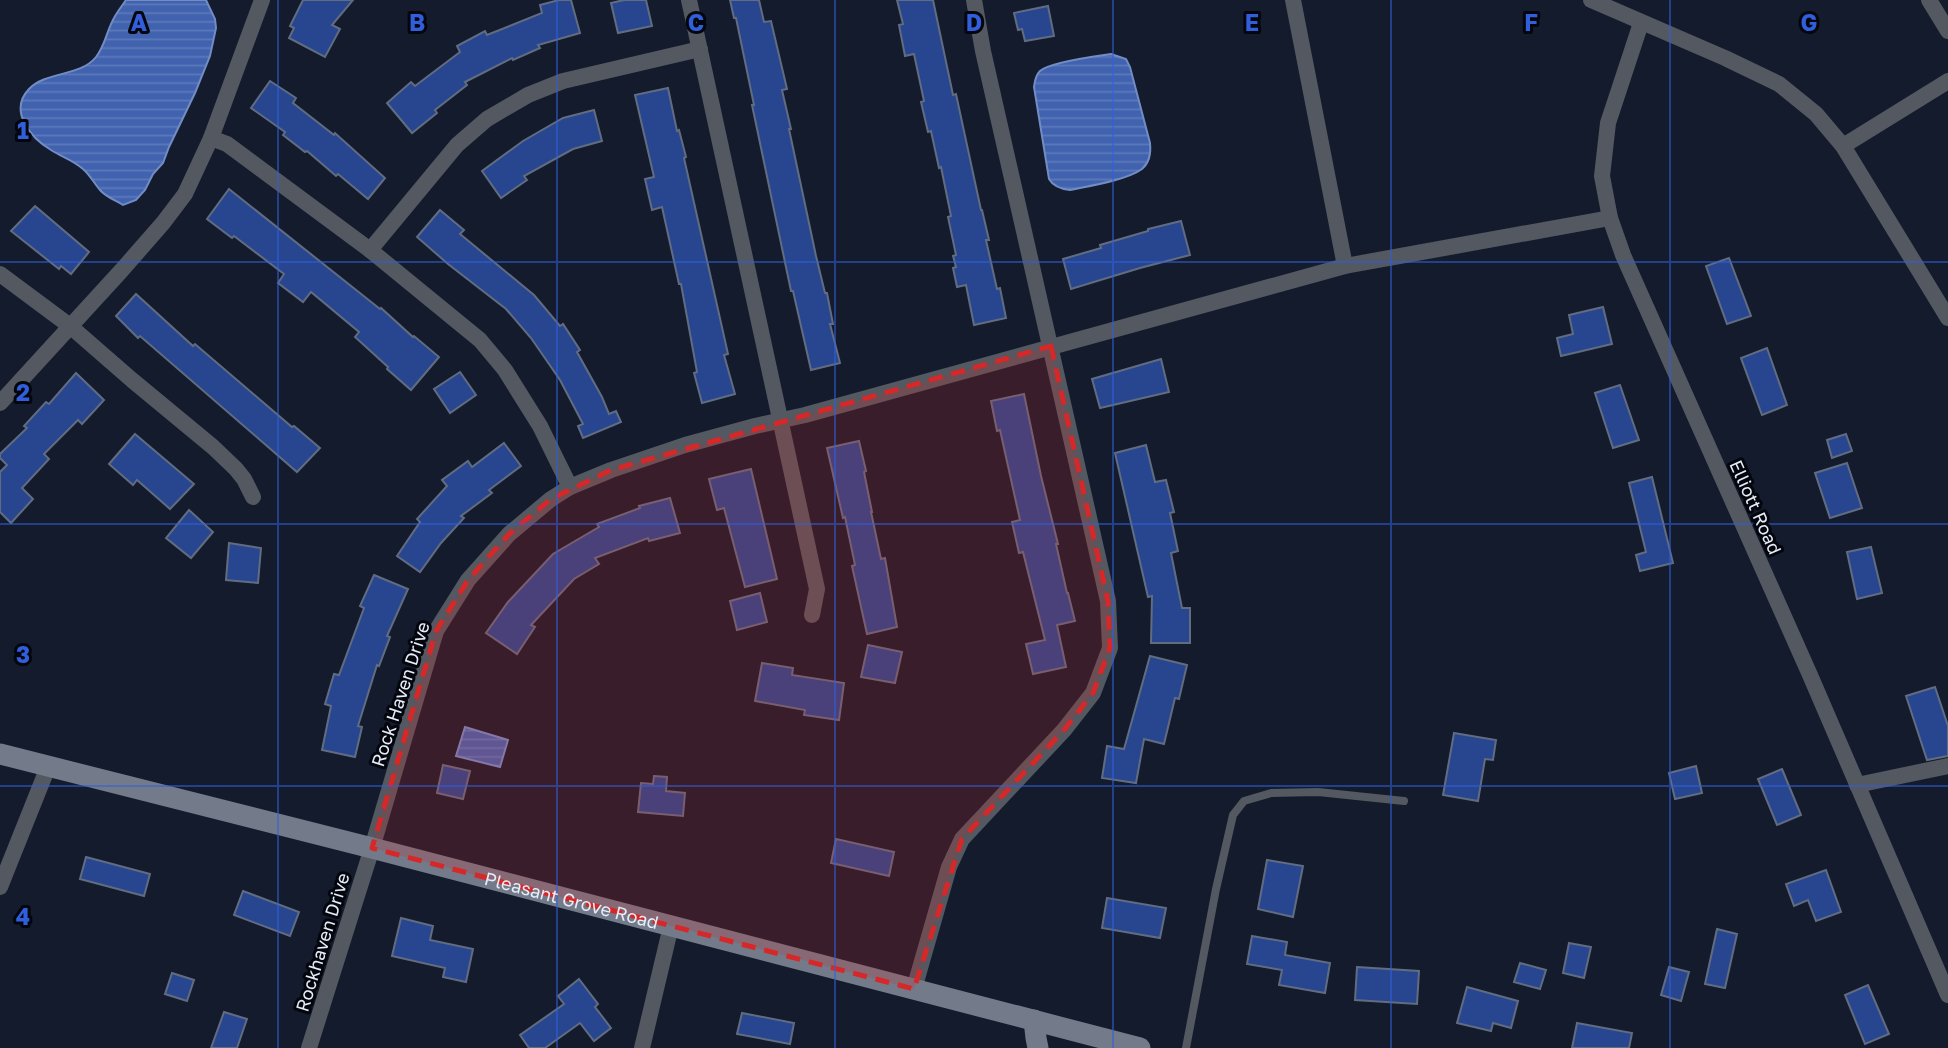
<svg xmlns="http://www.w3.org/2000/svg" width="1948" height="1048" viewBox="0 0 1948 1048" font-family="'Golos Text',sans-serif">
  <style>
    .water { fill: url(#water-rules); stroke: #728cc4; stroke-width: 2 }
    .building { fill: #27468f; stroke: #616c81; stroke-width: 2 }
    .lines { fill: none; stroke-linecap: round; stroke-linejoin: round }
    .lane { stroke: #535861; stroke-width: 8 }
    .street { stroke: #535861; stroke-width: 16 }
    .secondary { stroke: #737a89; stroke-width: 21 }
    .marked { fill: #d62828; fill-opacity: 0.2; stroke: #d62828; stroke-width: 5; stroke-dasharray: 14 9; stroke-linejoin: round }
    .grid { fill: none; stroke: #315edb; stroke-width: 2; stroke-opacity: 0.55 }
    .labels { text-anchor: middle; dominant-baseline: central; stroke-width: 6; stroke-linejoin: round; paint-order: stroke }
    .street-label { font-size: 18px; fill: #e6edf9; stroke: #04060d }
    .grid-label { font-size: 23px; text-anchor: middle; font-weight: bold; fill: #315edb; stroke: #04060d; stroke-width: 6; stroke-linejoin: round; paint-order: stroke }
  </style>
  <defs>
    <pattern id="water-rules" width="6" height="5" patternUnits="userSpaceOnUse" patternTransform="scale(1.75)"><rect width="6" height="5" fill="#4162ae"/><path d="M0 2.5h6" fill="none" stroke="#5c79ba"/></pattern>
  </defs>
  <rect width="100%" height="100%" fill="#131b2c"/>
  <g class="water">
    <path d="M126,0H206L215,19L216,28L210,56L195,93L169,147L163,163L153,174L145,190L136,200L123,205C115,200 106,197 100,190C94,183 90,175 83,169C73,160 62,157 51,150C31,138 8,111 29,89C46,71 80,77 96,57C105,46 107,30 114,18C117,12 122,6 126,0Z"/>
    <path d="M1111,54L1126,59L1130,67L1150,143C1151,152 1150,162 1142,169C1127,180 1089,186 1070,190C1061,189 1053,186 1049,179L1034,87C1035,81 1035,76 1040,71C1050,62 1097,56 1111,54Z"/>
    <path d="M465,727L508,740L500,767L456,756Z"/>
  </g>
  <g class="building">
    <path d="M303,0H353L332,25L340,29L325,57L289,38L294,28L290,26Z"/>
    <path d="M559,0H571L580,33L538,45L540,48L513,60L512,58L465,82L467,85L435,110L437,113L412,133L387,103L411,82L415,86L460,52L457,46L485,31L487,35L542,13L540,5Z"/>
    <path d="M624,0H646L652,26L618,33L611,3Z"/>
    <path d="M730,0H759L764,22L771,21L787,89L782,90L791,129H789L816,256L825,293H827L833,324H830L840,363L811,370L793,291H791L752,105H754L736,18H734Z"/>
    <path d="M897,0H933L953,95L956,94L981,210H982L989,240H986L997,289L1000,288L1006,318L974,325L966,285L957,287L953,268L956,267L953,256L956,255L948,217L951,216L941,167L939,168L931,131L928,132L921,102L924,101L914,54L905,56L899,25L903,24Z"/>
    <path d="M1048,6L1054,36L1025,41L1022,29L1018,30L1014,13Z"/>
    <path d="M270,81L296,98L293,103L334,135L335,133L385,178L368,199L338,174L336,176L307,151L305,152L283,135L285,132L251,108Z"/>
    <path d="M668,88L677,131L679,130L686,157L684,158L728,354L724,355L735,394L702,403L694,373L697,372L681,284H679L662,207L652,210L645,179L654,177L635,95Z"/>
    <path d="M594,110L602,141L573,149L524,176L527,180L501,198L482,171L523,141L563,118Z"/>
    <path d="M229,189L380,309L381,308L413,337L414,336L439,357L411,390L387,369L388,367L355,337L359,332L311,292L303,302L278,283L284,274L234,236L232,238L207,219Z"/>
    <path d="M35,206L89,252L71,274L61,266L59,269L11,231Z"/>
    <path d="M440,210L464,230L460,234L534,295L560,326L563,324L580,350L577,352L602,397L609,414L616,411L621,422L583,438L578,426L583,424L560,380L531,338L506,309L448,264L417,237Z"/>
    <path d="M1181,221L1190,255L1140,268L1071,289L1063,259L1101,248L1100,245L1148,231V229Z"/>
    <path d="M1729,258L1751,316L1727,324L1706,266Z"/>
    <path d="M136,294L193,346L195,344L292,427L294,426L320,448L297,472L140,336L138,338L116,316Z"/>
    <path d="M1603,307L1612,344L1561,356L1557,338L1573,334L1569,315Z"/>
    <path d="M1767,348L1787,405L1762,415L1741,358Z"/>
    <path d="M1161,359L1169,392L1100,408L1092,379Z"/>
    <path d="M460,372L476,395L450,413L434,389Z"/>
    <path d="M76,373L104,400L82,424L78,420L44,454L49,459L22,488L33,499L11,523L0,512V472L7,465L0,458V454L27,428L24,426L46,402L49,404Z"/>
    <path d="M1620,385L1639,440L1613,448L1595,393Z"/>
    <path d="M1024,394L1041,476L1058,544H1056L1067,593H1068L1075,621L1057,625L1066,667L1033,674L1026,644L1045,640L1023,552L1019,553L1012,522L1020,520L1000,430L997,431L991,401Z"/>
    <path d="M135,434L194,484L170,509L137,480L133,485L109,464Z"/>
    <path d="M1846,434L1852,451L1832,458L1827,440Z"/>
    <path d="M859,441L866,471L864,472L872,512H871L881,559L885,558L897,627L867,634L852,566L855,565L845,517L843,518L827,448Z"/>
    <path d="M504,443L521,466L489,490L492,493L461,516L464,518L441,543L420,572L397,556L420,522L417,519L447,486L442,480L468,461L472,467Z"/>
    <path d="M1146,445L1155,482L1166,480L1174,512L1170,513L1178,551L1171,553L1182,608H1190V643H1151L1152,596L1148,597L1115,453Z"/>
    <path d="M1847,463L1862,508L1830,518L1815,473Z"/>
    <path d="M751,469L777,579L745,587L724,508L717,510L709,479Z"/>
    <path d="M1652,477L1673,563L1640,571L1636,555L1646,552L1629,483Z"/>
    <path d="M670,498L680,533L649,541L648,538L595,558L599,564L574,579L531,625L535,627L517,654L486,633L508,602L553,554L599,527L597,524L640,508L639,506Z"/>
    <path d="M189,510L213,532L191,558L166,538Z"/>
    <path d="M229,543L261,548L258,583L226,580Z"/>
    <path d="M1871,547L1882,593L1857,599L1847,552Z"/>
    <path d="M374,575L408,589L387,636L390,637L379,666L377,665L358,726L362,727L355,757L322,750L331,706L325,704L334,674L339,675L364,608L360,606Z"/>
    <path d="M760,593L767,622L737,630L730,601Z"/>
    <path d="M868,645L902,652L895,683L861,677Z"/>
    <path d="M1150,656L1187,665L1179,699L1175,698L1164,744L1144,739L1136,783L1102,778L1107,746L1124,749Z"/>
    <path d="M762,663L793,668L792,675L844,683L839,720L804,715L805,710L755,701Z"/>
    <path d="M1935,687L1948,726V756L1927,760L1906,696Z"/>
    <path d="M1454,733L1496,740L1493,760L1485,759L1478,801L1443,795Z"/>
    <path d="M443,765L470,771L463,799L437,793Z"/>
    <path d="M1696,766L1702,793L1675,799L1669,773Z"/>
    <path d="M1782,769L1801,815L1777,825L1758,779Z"/>
    <path d="M654,776L667,777L666,791L685,793L683,816L638,812L641,783L653,784Z"/>
    <path d="M836,839L894,852L889,876L831,863Z"/>
    <path d="M86,857L150,874L144,896L80,879Z"/>
    <path d="M1267,860L1303,866L1293,917L1258,909Z"/>
    <path d="M1826,870L1841,912L1816,921L1808,900L1794,906L1786,884Z"/>
    <path d="M243,891L299,912L290,936L234,915Z"/>
    <path d="M1107,898L1166,908L1160,938L1102,928Z"/>
    <path d="M401,918L433,926L430,940L473,949L466,982L443,977L445,968L392,956Z"/>
    <path d="M1717,929L1737,934L1725,988L1705,984Z"/>
    <path d="M1252,936L1287,942L1285,955L1330,963L1325,993L1279,985L1282,970L1247,964Z"/>
    <path d="M1569,943L1591,947L1584,978L1563,973Z"/>
    <path d="M1520,963L1546,970L1540,989L1514,982Z"/>
    <path d="M1357,967L1419,971L1417,1004L1355,1000Z"/>
    <path d="M1669,967L1689,972L1681,1001L1661,995Z"/>
    <path d="M172,973L194,980L187,1001L165,994Z"/>
    <path d="M579,979L598,1004L595,1007L611,1028L594,1041L580,1023L545,1048H529L520,1035L564,1004L558,996Z"/>
    <path d="M1868,985L1889,1034L1865,1044L1845,995Z"/>
    <path d="M1467,987L1518,1001L1511,1028L1493,1023L1491,1031L1457,1023Z"/>
    <path d="M224,1012L247,1019L237,1048H211Z"/>
    <path d="M742,1013L794,1023L790,1044L737,1034Z"/>
    <path d="M1577,1023L1632,1033L1629,1048H1572Z"/>
  </g>
  <g class="lines">
    <path class="lane" d="M1186,1048L1216,889L1233,815L1244,801L1271,793L1318,792L1404,801"/>
    <g class="street">
      <path d="M689,0L817,589L812,615"/>
      <path d="M1293,0L1345,266"/>
      <path d="M1591,0L1725,58L1779,84L1816,114L1843,146L1948,318"/>
      <path d="M1929,0L1948,31"/>
      <path d="M1641,23L1608,123L1602,176L1610,218L1623,255L1810,675L1948,995"/>
      <path d="M211,138L227,144L370,250L480,340L505,370L540,426L570,487"/>
      <path d="M1843,146L1948,81"/>
      <path d="M370,250L457,145L487,119L528,95L563,81L700,49"/>
      <path d="M0,274L70,326L132,380L213,447L236,469L244,479L253,497"/>
      <path d="M0,403L121,271L163,223L185,194L211,138L262,0"/>
      <path d="M1857,785L1948,766"/>
      <path d="M0,887L48,767"/>
      <path d="M914,989L949,867L962,839L1064,730L1093,693L1110,648L1108,601L983,51L974,0"/>
      <path d="M309,1048L372,848L436,631L468,580L509,534L551,499L570,487L611,470L685,445L755,426L805,415L1345,266L1610,218"/>
      <path d="M642,1048L671,926"/>
    </g>
    <g class="secondary">
      <path id="s1" d="M0,754L372,848L1140,1048"/>
      <path d="M1034,1020L1036,1038L1038,1048"/>
    </g>
  </g>
  <path class="marked" d="M1051,346L1108,601L1110,648L1093,693L1064,730L962,839L914,989L372,848L436,631L468,580L509,534L551,499L611,470Z"/>
  <path class="grid" d="M278,0V1048M557,0V1048M835,0V1048M1113,0V1048M1391,0V1048M1670,0V1048M0,262H1948M0,524H1948M0,786H1948"/>
  <g class="labels">
    <g class="street-label">
      <text transform="translate(1756 507) rotate(66)">Elliott Road</text>
      <text transform="translate(400 694) rotate(-72)">Rock Haven Drive</text>
      <text stroke="none"><textPath href="#s1" startOffset="590">Pleasant Grove Road</textPath></text>
      <text transform="translate(322 942) rotate(-73)">Rockhaven Drive</text>
    </g>
  </g>
  <g class="grid-label">
    <text x="139" y="31">A</text>
    <text x="417" y="31">B</text>
    <text x="696" y="31">C</text>
    <text x="974" y="31">D</text>
    <text x="1252" y="31">E</text>
    <text x="1531" y="31">F</text>
    <text x="1809" y="31">G</text>
    <text x="23" y="139">1</text>
    <text x="23" y="401">2</text>
    <text x="23" y="663">3</text>
    <text x="23" y="925">4</text>
  </g>
</svg>
